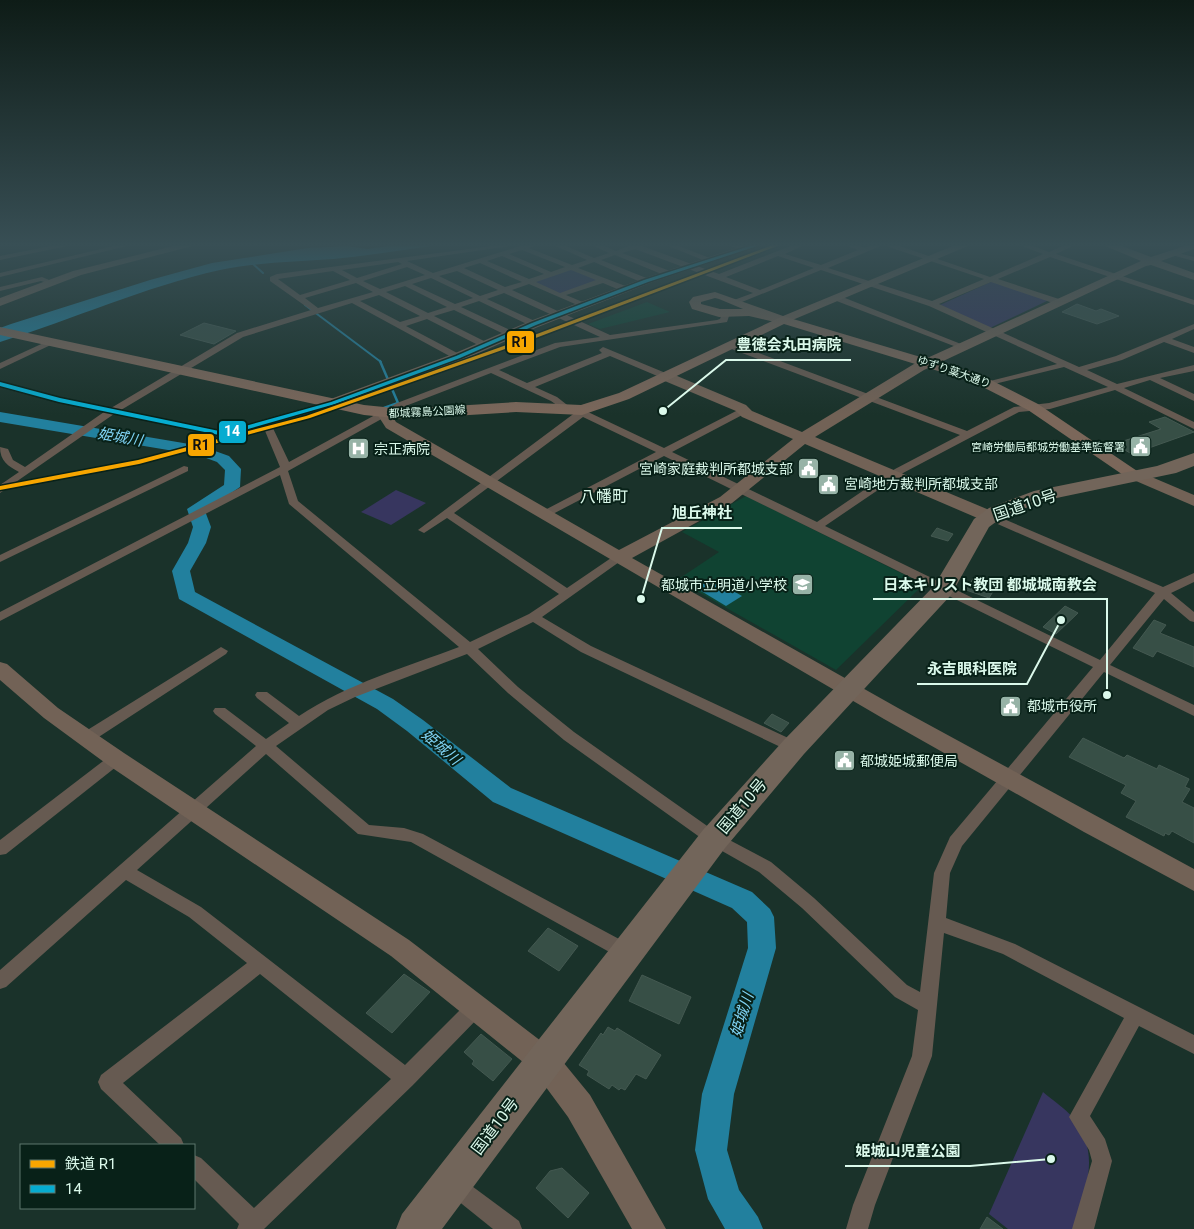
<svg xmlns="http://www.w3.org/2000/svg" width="1194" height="1229" viewBox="0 0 1194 1229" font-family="Roboto,'Noto Sans JP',sans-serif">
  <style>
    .built { fill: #104332 }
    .green { fill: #37365f }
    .water { fill: #22809e }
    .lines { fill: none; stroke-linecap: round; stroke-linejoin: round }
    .stream-far1 { stroke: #22809e; stroke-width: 2 }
    .stream { stroke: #22809e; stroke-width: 2.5 }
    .river { fill: #22809e; fill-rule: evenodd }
    .building { fill: #374f46; stroke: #445951 }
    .street { fill: #665a51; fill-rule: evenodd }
    .secondary { fill: #726256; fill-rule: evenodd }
    .primary { fill: #7b675a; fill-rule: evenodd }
    .highway { fill: #72655a; fill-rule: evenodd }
    .bus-1-casing { stroke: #082118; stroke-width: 3 }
    .bus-1 { fill: #06acd0; fill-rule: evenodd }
    .rail-1-casing { stroke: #082118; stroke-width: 3 }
    .rail-1 { fill: #f7a600; fill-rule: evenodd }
    .labels { text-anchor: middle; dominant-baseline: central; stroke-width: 4; stroke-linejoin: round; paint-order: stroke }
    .far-street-label { font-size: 11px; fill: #dbf9eb; stroke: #082118 }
    .far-poi-label { font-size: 11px; fill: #dbf9eb; stroke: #082118; text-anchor: end }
    .poi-label { font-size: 14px; fill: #dbf9eb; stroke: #082118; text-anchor: start }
    .water-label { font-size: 15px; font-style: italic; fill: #7fd2f3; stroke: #082118 }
    .quarter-label { font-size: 16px; fill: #dbf9eb; stroke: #082118 }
    .near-street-label { font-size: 16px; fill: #dbf9eb; stroke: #082118 }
    .leader { fill: none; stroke: #dbf9eb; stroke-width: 2 }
    .callout-dot { fill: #dbf9eb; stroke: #082118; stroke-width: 2 }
    .callout-label { font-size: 15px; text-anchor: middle; font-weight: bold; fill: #dbf9eb; stroke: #082118; stroke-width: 4; stroke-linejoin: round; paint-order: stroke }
    .line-badge { stroke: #082118; stroke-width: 2 }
    .badge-label { font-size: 14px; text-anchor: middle; font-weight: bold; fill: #fff }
    .pale-badge-label { font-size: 14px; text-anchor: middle; font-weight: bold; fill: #111 }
  </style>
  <rect width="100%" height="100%" fill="#1a322a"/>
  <g class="built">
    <path d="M647,302L670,312L600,329L588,324Z"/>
    <path d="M746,496L921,583V587L836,670L677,580L719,552L682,532Z"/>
  </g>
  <g class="green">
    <path d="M572,268L603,280L560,295L529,282Z"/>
    <path d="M993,281L1049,300L990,328L940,305Z"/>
    <path d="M396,490L426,503L391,525L361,512Z"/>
    <path d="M1043,1092C1052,1100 1065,1108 1073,1118C1102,1155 1085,1189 1074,1229H1008L989,1214Z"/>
  </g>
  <g class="water">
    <path d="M412,243H450C411,249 373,255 333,259C295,262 258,262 220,270C144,287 74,319 0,342V328L11,324L150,280L212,263L308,248L347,246L367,249Z"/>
    <path d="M711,578L742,596L726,606L696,588Z"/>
  </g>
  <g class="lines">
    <g class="stream-far1">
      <path d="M252,263L263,273"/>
      <path d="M305,305L381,362"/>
    </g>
    <path class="stream" d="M380,361L398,403L384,408"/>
    <path class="river" d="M0,412L201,446L229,456L241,469L240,487L205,511L211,527L206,543L190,571L195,592L393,699L423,720L511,788L752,892L770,909L774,917L776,948L734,1094L727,1150L739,1190L758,1217L763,1229H725L708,1199L695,1150L702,1094L748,948L747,922L732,908L493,802L407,731L377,709L179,599L172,571L188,543L193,527L187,509L224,485L225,470L217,462L198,455L0,422Z"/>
  </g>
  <g class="building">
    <path d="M1077,304L1096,311L1101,309L1119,316L1097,324L1062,312Z"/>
    <path d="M204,323L236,331L214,344L180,335Z"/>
    <path d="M1165,417L1194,432L1132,454L1114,444L1161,429L1149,422Z"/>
    <path d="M937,528L953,534L948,541L931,536Z"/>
    <path d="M974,577L997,585L989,598L966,590Z"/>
    <path d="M1065,606L1078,613L1056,634L1043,627Z"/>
    <path d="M1154,620L1166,625L1160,633L1194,647V667L1157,651L1153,657L1133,648Z"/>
    <path d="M772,714L789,723L781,732L764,723Z"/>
    <path d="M1083,738L1124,758L1127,755L1157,769L1159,765L1189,779L1185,787L1190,789L1182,802L1194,808V843L1172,831L1169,835L1165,833L1164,836L1126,817L1136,801L1121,793L1126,785L1069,757Z"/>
    <path d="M548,928L578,946L559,971L528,951Z"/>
    <path d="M404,974L430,992L392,1033L366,1013Z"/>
    <path d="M642,975L691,997L679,1024L629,1001Z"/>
    <path d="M608,1027L615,1031L617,1028L661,1055L646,1079L636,1074L625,1090L621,1088L619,1090L612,1085L609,1089L587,1075L589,1071L579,1065L601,1033L603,1035Z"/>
    <path d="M481,1034L512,1059L493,1081L472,1064L474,1061L464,1052Z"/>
    <path d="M562,1168L589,1193L568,1218L536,1188L550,1171Z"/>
    <path d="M987,1217L1003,1229H980Z"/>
  </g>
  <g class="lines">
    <g class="street">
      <path d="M66,243H82L0,260V256Z"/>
      <path d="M126,243H139L0,277V273Z"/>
      <path d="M171,243H179L183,247L178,248Z"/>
      <path d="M530,243H541L529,248L572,265L587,260L549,243H559L594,258L609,253L587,243H597L616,251L634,244L648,243L642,246L719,274L798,243H808L785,254L821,265L858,250L840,243H851L865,248L875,243H891L990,277L1043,254L1014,243H1025L1049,252L1069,243H1079L1056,254L1194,300V305L1050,257L998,279L1062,300V304H1056L991,282L939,304L1079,367L1116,356L1194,324V329L1172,339L1194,347V353L1164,342L1122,360L1087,370L1117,384L1194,365V371L1160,378L1194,394V401L1150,380L1124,388L1194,422V429L1115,390L1050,409L1019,412L903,473L825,526L1100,660L1155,593L984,518L982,516L984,514H992L1163,587L1194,573V582L1171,593L1194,612V622L1190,621L1164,599L1110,665L1194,705V716L1104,672L962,846L950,873L946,918L1015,944L1194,1035V1054L1139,1026L1090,1116L1105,1139L1112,1161L1094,1229H1072L1092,1161L1089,1150L1069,1117L1124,1018L1003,954L944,933L932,1056L875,1205L868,1229H846L853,1205L912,1056L918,1010L895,997L802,908L759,872L708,843L564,740L508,693L467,654L355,697L328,710L276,746L369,825L404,828L423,834L634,947L637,953L634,959L628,961L622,959L411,842L358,834L266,754L137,870L201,907L405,1065L468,1002L475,999L482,1002L484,1008L482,1014L413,1085L264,1229H237L239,1224L194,1179V1155L201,1158L254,1208L391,1079L260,974L123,1083L181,1138L184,1145H160L101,1089L98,1082L101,1075L247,963L189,917L126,880L6,987L0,989V970L256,746L215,714L213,711L215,708H225L266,739L289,723L257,698L255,695L257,692H267L299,716C347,684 406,667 459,647L289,504L280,475L0,621V612L280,467L263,426L224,437L114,414L0,493V485L19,472C8,466 0,461 0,447L8,449L13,460L25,467L104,412L59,403L0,387V381L60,397L111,408L237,333L311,310L270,281V277L277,274L507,244L510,246L407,261L433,273ZM883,245L984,279L932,301L828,268ZM635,249L753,293L734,300L733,302L737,304L821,270L929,306L1057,364L986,382V386L1064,367L1108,387L1049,403L1014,407L967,431L732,343H726V347L960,435L895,469L817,522L672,452L746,413V409H740L664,448L588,412L585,408H579L576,412L418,530L424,533L447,518L559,594L529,614L470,642L298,501L288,471L403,407L491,373L551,401L568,413L571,412V408L557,397L535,387L610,356L662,378H668V374L603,347L599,350L602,353L527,383L499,370L560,347L727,322L730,313L726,311H723L720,319L717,320L610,335L512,290L529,284L582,307H585V303L566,295L603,283L622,291H628V287L578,268L594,262L643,283H649V279L601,260L615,255L664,275H670V271L622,253ZM522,250L565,267L551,272L509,254ZM502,256L544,274L529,279L487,261ZM778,256L814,268L760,290L726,277ZM398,262L402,264L357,278L342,270ZM480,263L522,282L505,287L464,268ZM407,267L425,275L380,289L363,281ZM571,270L596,280L560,293L536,282ZM333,271L350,280L300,295L278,279ZM457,271L498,290L480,296L439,276ZM431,278L473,298L455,304L412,284ZM356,283L373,292L318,308L305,298ZM405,286L447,307L428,313L386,292ZM504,293L600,337L555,343L397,403L289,462L271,424L336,405V401H330L224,431L121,410L243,337L352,303L455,359H461V355L406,326L427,319L482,347H488V343L434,316L454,310L508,336H514V332L461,307L479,301L531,326H537V322L487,299ZM379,295L420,316L400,322L360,301ZM583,417L656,452L541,512L540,514L541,516H549L664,456L1093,667L950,837L934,873L920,992L907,985L814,898L771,862L720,835L574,732L518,687L478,649L533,622L581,652L789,751H799L801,747L799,743L591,646L542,617L622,560L624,558L622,556H614L567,588L454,513Z"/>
      <path d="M661,243H671L715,260L708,262Z"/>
      <path d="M719,243H733L752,249L748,251Z"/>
      <path d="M1176,243L1194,245V249L1177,244Z"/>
      <path d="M1170,251L1194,257V261L1168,254V252Z"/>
      <path d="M42,277L54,282L50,284L41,281L0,291V287Z"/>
      <path d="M834,296H840L966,346L959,348L834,300Z"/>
      <path d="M50,340L57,342L0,369V363Z"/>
      <path d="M184,466L188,467V471L0,562V555Z"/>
      <path d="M221,647L228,651L226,654L91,742H81L79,738L81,734Z"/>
      <path d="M116,754L121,755L123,759L121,763L6,854L0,855V840L111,755Z"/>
      <path d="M454,1174L461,1178L519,1221L522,1229H493L447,1192L443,1185L447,1178Z"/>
    </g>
    <g class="secondary">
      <path d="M185,243H204L81,275L0,306V298L73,271Z"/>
      <path d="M752,243H769L650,283L538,327L463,360L338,406H328L326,403L328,400L453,354L530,321L642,279Z"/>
      <path d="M960,243H975L783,324L749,316L719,317L692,309L689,302L693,297L715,292L783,316ZM715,298L719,299L743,309H720L701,304V302Z"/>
      <path d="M1098,243H1114L1151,257L1194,243V249L1161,261L1194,273V280L1151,265L1146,266L924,370L815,437L994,512L996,516L994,520H982L805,444L732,503L632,558L898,708L1194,869V891L1084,832L884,719L386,428L377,414L384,410L389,411L396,422L619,550L720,497L793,439L742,417L736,411L660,379L658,376L660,373H670L746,405L752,411L802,432L914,364L1141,261Z"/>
      <path d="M1135,470L1194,495V506L1129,478L1127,475Z"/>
      <path d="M0,662L7,664L58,708L124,753L409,940L554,1051L590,1095L666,1229H632L568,1117L534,1071L391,956L108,765L44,718L0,680Z"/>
    </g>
    <path class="primary" d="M783,316L981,375L1038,404L1143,475L1141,479H1129L1028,410L971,381L784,324L629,399L582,415L516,412L404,419L364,415L0,335V327L364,405L404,409L516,402L581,405L619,393Z"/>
    <path class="highway" d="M1194,453V466L1176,473L1047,500L1004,516L989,527L951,595L804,754L725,848L442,1229H396L402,1214L703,830L784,740L934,586L974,519L989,508L1034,491L1157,466Z"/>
    <defs>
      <path id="bus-1" d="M759,243H766L648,282L536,325L460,358L335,404L224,436L59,402L0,386V382L60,398L224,432L331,402L456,356L532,323L644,280Z"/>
    </defs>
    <use href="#bus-1" class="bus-1-casing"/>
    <use href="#bus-1" class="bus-1"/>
    <defs>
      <path id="rail-1" d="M778,243H785L533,339L310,418L139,464L0,490V486L138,460L306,416L529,337Z"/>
    </defs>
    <use href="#rail-1" class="rail-1-casing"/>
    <use href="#rail-1" class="rail-1"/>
  </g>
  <linearGradient id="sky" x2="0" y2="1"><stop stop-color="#0e1c17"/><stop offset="0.59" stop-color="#384f55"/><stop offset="1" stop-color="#384f55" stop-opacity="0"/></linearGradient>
  <rect width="1194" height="415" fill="url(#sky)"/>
  <defs>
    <symbol id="civic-square" viewBox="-11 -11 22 22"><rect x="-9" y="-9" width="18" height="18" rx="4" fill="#97b3a7" stroke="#082118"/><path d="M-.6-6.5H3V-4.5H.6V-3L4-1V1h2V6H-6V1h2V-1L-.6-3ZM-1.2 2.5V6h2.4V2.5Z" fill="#fff"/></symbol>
    <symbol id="hospital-square" viewBox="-11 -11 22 22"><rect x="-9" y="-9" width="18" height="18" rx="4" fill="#97b3a7" stroke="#082118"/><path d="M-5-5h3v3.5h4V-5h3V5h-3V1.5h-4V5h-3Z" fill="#fff"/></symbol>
    <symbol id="school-square" viewBox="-11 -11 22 22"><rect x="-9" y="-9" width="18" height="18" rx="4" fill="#97b3a7" stroke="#082118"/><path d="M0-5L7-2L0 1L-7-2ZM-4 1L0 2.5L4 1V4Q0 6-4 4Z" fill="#fff"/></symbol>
  </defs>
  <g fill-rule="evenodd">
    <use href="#civic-square" x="1128" y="434" width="25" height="25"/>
    <use href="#hospital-square" x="346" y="436" width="25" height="25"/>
    <use href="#civic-square" x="796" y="456" width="25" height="25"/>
    <use href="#civic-square" x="816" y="472" width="25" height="25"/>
    <use href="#school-square" x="790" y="572" width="25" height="25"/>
    <use href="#civic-square" x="998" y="694" width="25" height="25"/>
    <use href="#civic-square" x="832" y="748" width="25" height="25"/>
  </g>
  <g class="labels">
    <g class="far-street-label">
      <text transform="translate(954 372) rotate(19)">ゆずり葉大通り</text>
      <text transform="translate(427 412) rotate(-3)">都城霧島公園線</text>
    </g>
    <g class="far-poi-label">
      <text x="1125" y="447">宮崎労働局都城労働基準監督署</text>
    </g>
    <g class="poi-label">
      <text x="374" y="449">宗正病院</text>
      <text x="793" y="469" text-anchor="end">宮崎家庭裁判所都城支部</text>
      <text x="844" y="484">宮崎地方裁判所都城支部</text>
      <text x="787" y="585" text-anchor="end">都城市立明道小学校</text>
      <text x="1027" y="706">都城市役所</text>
      <text x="860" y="761">都城姫城郵便局</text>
    </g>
    <g class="water-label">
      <text transform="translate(120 437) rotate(10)">姫城川</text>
      <text transform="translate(441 747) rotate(41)">姫城川</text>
      <text transform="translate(742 1015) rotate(-73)">姫城川</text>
    </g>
    <g class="quarter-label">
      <text x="604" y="496">八幡町</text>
    </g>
    <g class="near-street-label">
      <text transform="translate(1025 505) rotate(-19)">国道10号</text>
      <text transform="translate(742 806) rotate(-50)">国道10号</text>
      <text transform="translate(495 1126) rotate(-53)">国道10号</text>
    </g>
  </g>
  <path class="leader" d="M663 411L726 360H851M641 599L662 528H742M1107 695L1107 599H873M1061 620L1027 684H917M1051 1159L970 1166H845"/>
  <g class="callout-dot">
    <circle cx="663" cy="411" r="5"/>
    <circle cx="641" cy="599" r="5"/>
    <circle cx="1107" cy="695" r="5"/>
    <circle cx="1061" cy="620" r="5"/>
    <circle cx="1051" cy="1159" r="5"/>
  </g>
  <g class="callout-label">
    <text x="789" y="350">豊徳会丸田病院</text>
    <text x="702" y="518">旭丘神社</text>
    <text x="990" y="590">日本キリスト教団 都城城南教会</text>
    <text x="972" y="674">永吉眼科医院</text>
    <text x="908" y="1156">姫城山児童公園</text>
  </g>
  <g class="line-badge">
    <rect x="506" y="330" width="29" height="24" rx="5" fill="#f7a600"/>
    <rect x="218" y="420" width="29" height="24" rx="5" fill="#06acd0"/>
    <rect x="187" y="433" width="28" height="24" rx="5" fill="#f7a600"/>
  </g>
  <g class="badge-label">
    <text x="232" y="436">14</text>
  </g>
  <g class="pale-badge-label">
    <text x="520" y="347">R1</text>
    <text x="201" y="450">R1</text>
  </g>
  <rect x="20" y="1144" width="175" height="65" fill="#082118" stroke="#5c776c"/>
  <rect x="30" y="1160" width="25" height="8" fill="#f7a600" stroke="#5c776c"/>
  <text x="65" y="1169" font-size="15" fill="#dbf9eb">鉄道 R1</text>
  <rect x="30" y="1185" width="25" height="8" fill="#06acd0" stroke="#5c776c"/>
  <text x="65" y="1194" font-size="15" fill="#dbf9eb">14</text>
</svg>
